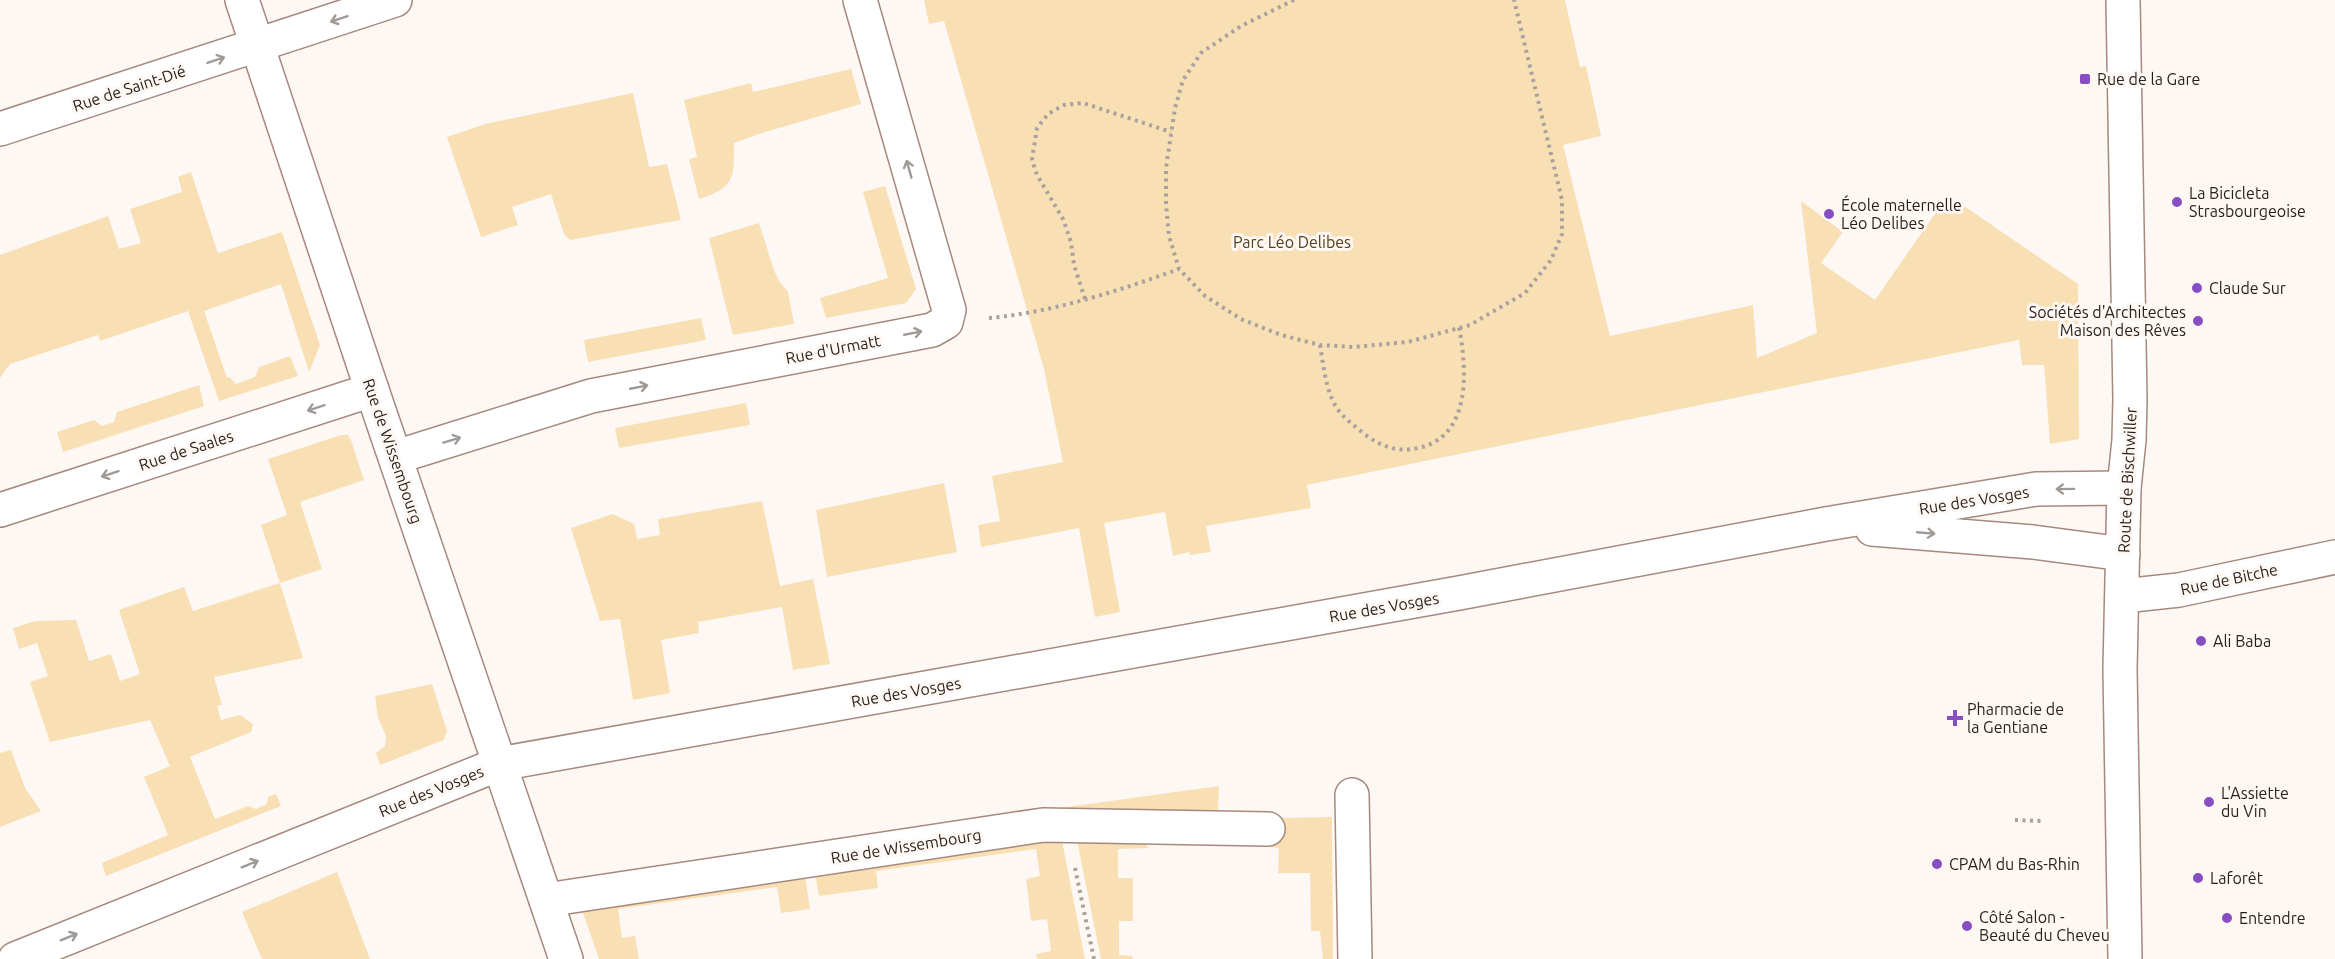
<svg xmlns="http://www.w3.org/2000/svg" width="2335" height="959" viewBox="0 0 2335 959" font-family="Ubuntu,sans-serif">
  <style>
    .green { fill: #f9dfb4 }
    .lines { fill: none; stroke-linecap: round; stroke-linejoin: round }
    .minor-casing { stroke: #a6897e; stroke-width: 36 }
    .major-casing { stroke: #a6897e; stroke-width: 36 }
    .path { stroke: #aaa19e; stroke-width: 4; stroke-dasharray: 3 4.5; stroke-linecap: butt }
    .minor { stroke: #fff; stroke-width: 33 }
    .major { stroke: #fff; stroke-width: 33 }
    .oneway { stroke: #9f9a98 }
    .poi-dot { fill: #874ec4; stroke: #fef8f5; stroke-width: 2 }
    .labels { text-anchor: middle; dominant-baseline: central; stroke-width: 6; stroke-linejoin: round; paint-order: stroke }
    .poi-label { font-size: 16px; fill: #2a1e1a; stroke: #fef8f5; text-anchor: start }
    .street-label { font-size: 16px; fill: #2a1e1a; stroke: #fef8f5 }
    .park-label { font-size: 16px; fill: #54401b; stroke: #fef8f5 }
  </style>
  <rect width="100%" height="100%" fill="#fef8f5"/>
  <g class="green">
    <path d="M924,0H1565L1580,67L1586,66L1601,136L1563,145L1610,336L1753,305L1757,358L1817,333L1801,201L1843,232L1821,263L1875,300L1948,195L2078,284L2079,439L2050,444L2044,365H2022L2019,340L1307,485L1311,508L1206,526L1211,552L1190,555L1189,552L1173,556L1165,512L1104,523L1120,612L1095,617L1079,528L981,547L978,525L1000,521L992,476L1063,462L1044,369L944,21L929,24Z"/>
    <path d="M851,69L861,104L762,133L734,143C734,178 735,188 699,199L689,159L697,157L684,100L751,83L753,92Z"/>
    <path d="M633,93L649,167L667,164L681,220L570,240L564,234L551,194L512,207L518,225L481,237L447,137L485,124Z"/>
    <path d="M191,172L218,253L282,232L320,345L309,372L281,284L204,311L227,378L229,377L236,384L255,377L259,367L290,356L298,376L219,401L188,311L100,341L98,335L10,364L0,378V255L108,216L119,249L141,243L130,209L182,192L178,177Z"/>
    <path d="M885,186L916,289L906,303L826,318L820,298L888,278L863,192Z"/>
    <path d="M759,223L774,270L779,281L788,292L794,324L733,335L709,238Z"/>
    <path d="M701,318L706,340L588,362L584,340Z"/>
    <path d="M199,385L204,406L63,452L57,432L94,420L102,426L114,422L117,412Z"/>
    <path d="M746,403L750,425L619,448L615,428Z"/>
    <path d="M341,435H348L351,440L364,480L300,502L322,569L280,583L303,658L214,677L222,705L217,706L221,720L240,715L253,724L251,732L190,757L215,819L248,806L256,809L267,804L268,797L276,794L281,806L106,876L102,863L168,835L144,777L170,766L150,720L50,742L30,682L48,676L37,643L19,649L13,628L35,621L76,620L89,661L111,654L120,681L140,674L119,610L184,587L193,611L280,583L261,525L287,515L268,459Z"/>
    <path d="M944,483L957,552L827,577L816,510Z"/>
    <path d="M762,501L780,586L813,579L830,664L793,670L782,607L698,622L699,633L661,640L670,693L633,700L620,619L600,621L571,528L613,514L634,524L637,539L660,535L658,519Z"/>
    <path d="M432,684L447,731L444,740L380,765L376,753L385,746L386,736L378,718L375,696Z"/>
    <path d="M11,750L25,788L41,811L0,827V753Z"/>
    <path d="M1219,786L1218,810L1038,811Z"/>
    <path d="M1332,817L1333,959H1323L1320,931H1311V929L1310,873H1278L1279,848L1267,847L1264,843L1274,818Z"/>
    <path d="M1044,841H1062L1085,959H1037L1036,954L1051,951L1047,919L1031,921L1026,879L1040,876L1036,849L876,871L878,888L819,896L815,874Z"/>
    <path d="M1077,841L1143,842L1149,848L1118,849V878H1133V921H1119V955L1132,956L1133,959H1101Z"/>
    <path d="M337,872L370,959H262L242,912Z"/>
    <path d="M805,875L810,909L781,913L777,887L618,909L622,938L635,936L639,959H599L581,907Z"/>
  </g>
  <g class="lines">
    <defs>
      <g id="minor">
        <path d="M242,0L372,390L566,959"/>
        <path d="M0,129L395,0"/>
        <path d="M396,457L591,396L932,330L946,322L949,310L860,0"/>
        <path d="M0,510L372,390"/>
        <path d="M1872,529L2033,542L2123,554"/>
        <path d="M2123,596L2179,590L2335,557"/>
        <path d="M1352,795L1355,959"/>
        <path d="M546,900L1043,825L1268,829"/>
        <path d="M15,959L499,764L1459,593L1826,524L2036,489L2124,488"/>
      </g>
      <path id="major" d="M2123,0L2130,400L2129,440L2124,488L2120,670L2125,959"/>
    </defs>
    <use href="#minor" class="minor-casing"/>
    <use href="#major" class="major-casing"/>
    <g class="path">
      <path d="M1294,0L1241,26L1201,53L1183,80L1175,108L1166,168V204L1169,236L1179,269L1205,296L1241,319L1281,335L1320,345L1354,347L1408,342L1470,325L1525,293L1551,260L1562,234V200L1514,0"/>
      <path d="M1085,299L1074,265L1071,242L1063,219L1037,175L1032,160L1037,128L1048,114L1064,105L1083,103L1171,132"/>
      <path d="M989,318C1054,312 1118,291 1179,269"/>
      <path d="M1320,345C1323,363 1325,383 1332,399C1338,414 1351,423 1363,433C1380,446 1397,453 1418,448C1472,437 1467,369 1459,327"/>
      <path d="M2015,820L2041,821"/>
      <path d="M1075,868L1094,959"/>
    </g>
    <use href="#minor" class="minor"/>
    <use href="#major" class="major"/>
  </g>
  <defs><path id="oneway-shaft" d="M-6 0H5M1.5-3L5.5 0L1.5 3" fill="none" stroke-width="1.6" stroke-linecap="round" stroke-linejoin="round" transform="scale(1.5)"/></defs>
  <g class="oneway">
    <use href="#oneway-shaft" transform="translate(339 19) rotate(161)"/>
    <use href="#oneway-shaft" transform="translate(216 60) rotate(-18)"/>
    <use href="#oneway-shaft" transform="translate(909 169) rotate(-106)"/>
    <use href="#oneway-shaft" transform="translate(913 333) rotate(-11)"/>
    <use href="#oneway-shaft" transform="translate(639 387) rotate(-11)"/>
    <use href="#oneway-shaft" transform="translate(316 408) rotate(162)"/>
    <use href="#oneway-shaft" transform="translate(452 440) rotate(-17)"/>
    <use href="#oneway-shaft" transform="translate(110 474) rotate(162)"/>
    <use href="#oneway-shaft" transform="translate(2065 489) rotate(179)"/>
    <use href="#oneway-shaft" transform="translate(1926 533) rotate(5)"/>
    <use href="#oneway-shaft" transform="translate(250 864) rotate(-22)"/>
    <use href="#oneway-shaft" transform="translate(69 937) rotate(-22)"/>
  </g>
  <g class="poi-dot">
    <rect x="2079" y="73" width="12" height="12" rx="3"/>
    <circle cx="2177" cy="202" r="6"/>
    <circle cx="1829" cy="214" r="6"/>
    <circle cx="2197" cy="288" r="6"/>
    <circle cx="2198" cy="321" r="6"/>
    <circle cx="2201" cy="641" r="6"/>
    <path d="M1952 709h6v6h6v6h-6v6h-6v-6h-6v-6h6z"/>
    <circle cx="2209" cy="802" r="6"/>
    <circle cx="1937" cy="864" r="6"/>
    <circle cx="2198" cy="878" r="6"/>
    <circle cx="2227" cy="918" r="6"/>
    <circle cx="1967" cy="926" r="6"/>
  </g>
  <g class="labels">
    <g class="poi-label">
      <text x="2097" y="79">Rue de la Gare</text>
      <text x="2189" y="193">La Bicicleta<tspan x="2189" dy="18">Strasbourgeoise</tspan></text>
      <text x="1841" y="205">École maternelle<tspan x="1841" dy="18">Léo Delibes</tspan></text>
      <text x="2209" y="288">Claude Sur</text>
      <text x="2186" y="312" text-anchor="end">Sociétés d'Architectes<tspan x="2186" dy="18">Maison des Rêves</tspan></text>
      <text x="2213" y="641">Ali Baba</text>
      <text x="1967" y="709">Pharmacie de<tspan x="1967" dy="18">la Gentiane</tspan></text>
      <text x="2221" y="793">L'Assiette<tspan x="2221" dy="18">du Vin</tspan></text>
      <text x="1949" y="864">CPAM du Bas-Rhin</text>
      <text x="2210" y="878">Laforêt</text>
      <text x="1979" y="917">Côté Salon -<tspan x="1979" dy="18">Beauté du Cheveu</tspan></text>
      <text x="2239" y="918">Entendre</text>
    </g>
    <g class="street-label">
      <text transform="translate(129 88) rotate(-18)">Rue de Saint-Dié</text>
      <text transform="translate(833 349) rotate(-11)">Rue d'Urmatt</text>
      <text transform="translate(186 450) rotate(-18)">Rue de Saales</text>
      <text transform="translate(393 451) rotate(71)">Rue de Wissembourg</text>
      <text transform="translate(2127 480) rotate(-87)">Route de Bischwiller</text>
      <text transform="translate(1974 500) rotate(-9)">Rue des Vosges</text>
      <text transform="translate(2229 579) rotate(-12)">Rue de Bitche</text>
      <text transform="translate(1384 607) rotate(-10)">Rue des Vosges</text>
      <text transform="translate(906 692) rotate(-10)">Rue des Vosges</text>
      <text transform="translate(431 791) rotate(-22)">Rue des Vosges</text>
      <text transform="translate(906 846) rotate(-9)">Rue de Wissembourg</text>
    </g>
    <g class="park-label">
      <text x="1292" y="242">Parc Léo Delibes</text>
    </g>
  </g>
</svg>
